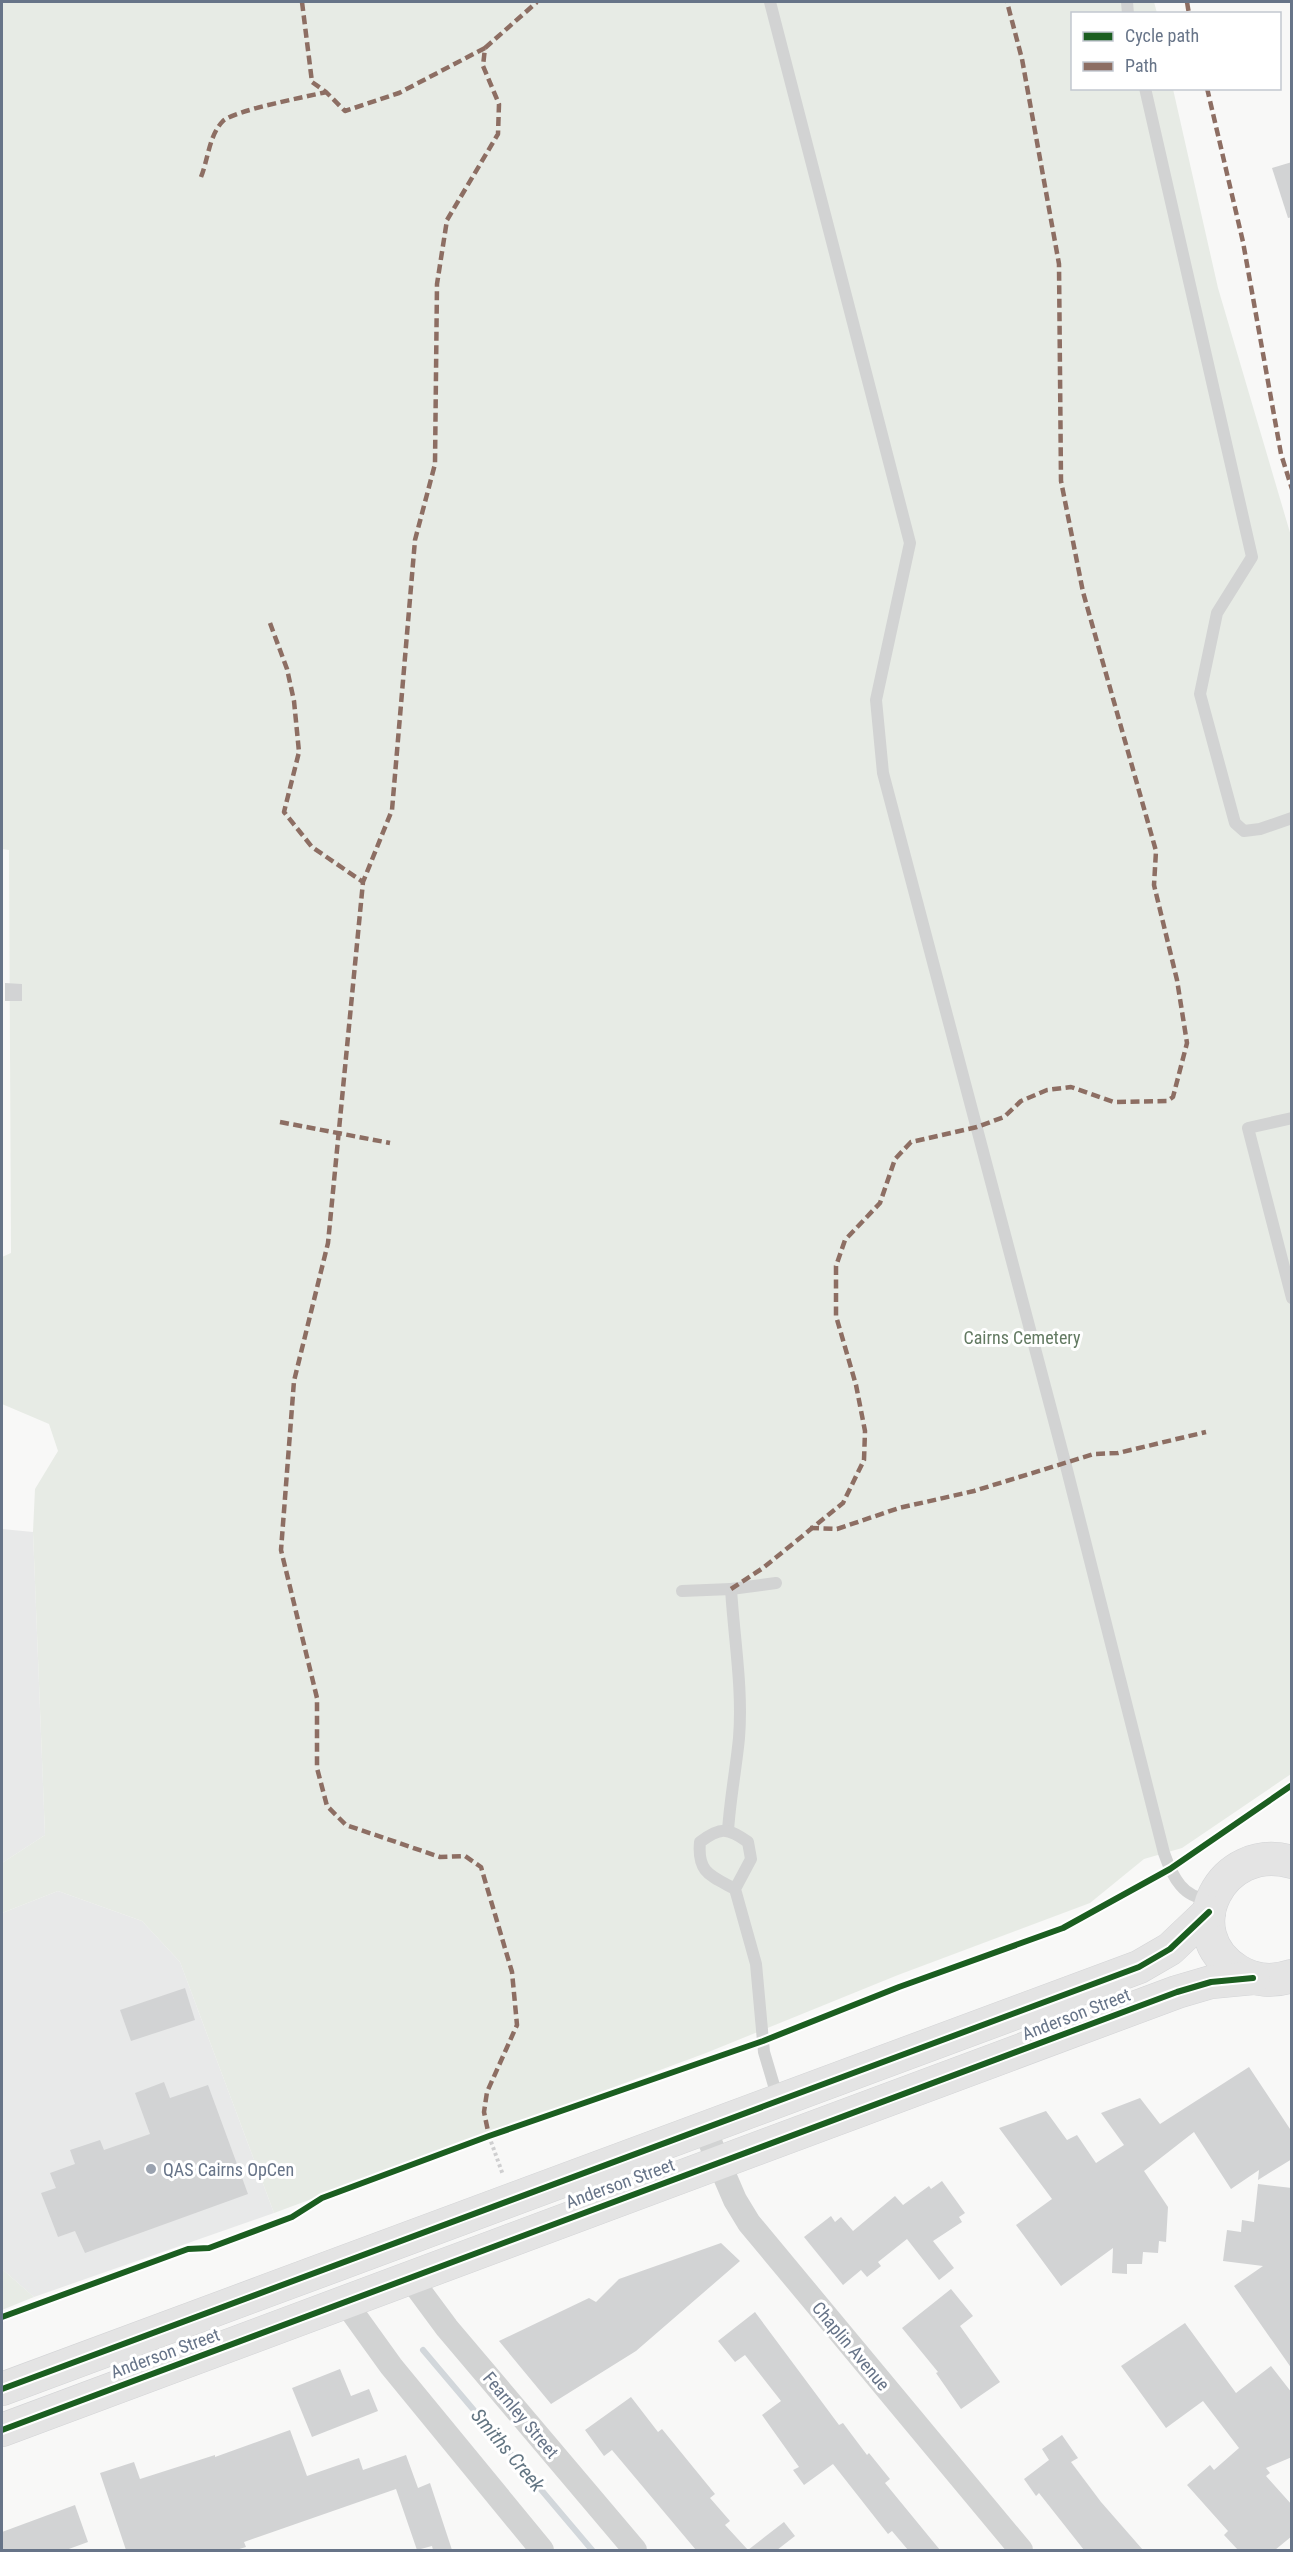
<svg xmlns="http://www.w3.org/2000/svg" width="1293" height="2552" viewBox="0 0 1293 2552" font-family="'Roboto Condensed',sans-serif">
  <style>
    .built { fill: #e8e9e9 }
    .green { fill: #e7ebe5 }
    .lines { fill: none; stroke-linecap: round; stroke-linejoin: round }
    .stream { stroke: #d2d7db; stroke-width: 6 }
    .building { fill: #d2d3d4 }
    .primary-casing { stroke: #d3d4d6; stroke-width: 34 }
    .path { stroke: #cfcfd0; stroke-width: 4; stroke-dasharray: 3 3; stroke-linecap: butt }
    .lane { stroke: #d2d3d3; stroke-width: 12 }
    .street { stroke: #d2d3d3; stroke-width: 24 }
    .primary { stroke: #e4e4e4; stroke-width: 33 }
    .quiet { stroke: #8d6e63; stroke-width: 4.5; stroke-dasharray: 9 4.5; stroke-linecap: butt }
    .cycleway-casing { stroke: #fff; stroke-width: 10 }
    .cycleway { stroke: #1b5e20; stroke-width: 6 }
    .poi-dot { fill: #9aa2af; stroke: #fff; stroke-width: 2 }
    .labels { text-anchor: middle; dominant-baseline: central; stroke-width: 6; stroke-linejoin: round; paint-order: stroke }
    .park-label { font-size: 18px; fill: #637a62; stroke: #fff }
    .street-label { font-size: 18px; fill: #677488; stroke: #fff }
    .poi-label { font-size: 18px; fill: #677488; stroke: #fff; text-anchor: start }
    .water-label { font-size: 20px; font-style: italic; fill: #637683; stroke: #fff }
  </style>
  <rect width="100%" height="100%" fill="#f8f8f7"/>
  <g class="built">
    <path d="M2,1529L33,1532L45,1835L2,1863Z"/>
    <path d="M58,1891L142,1921L180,1962L274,2213L34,2297L2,2269V1913Z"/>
  </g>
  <g class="green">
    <path d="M2,2H1154L1157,13L1072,14V88L1173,89L1218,288L1291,536V1774L1182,1848L1144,1859L1090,1903L898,1975L706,2053L274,2213L180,1962L142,1921L58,1891L2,1913V1863L45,1835L33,1532L35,1489L58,1451L49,1424L2,1404V1257L11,1253L9,850L2,849Z"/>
    <path d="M2,2269L34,2297L2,2310Z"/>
  </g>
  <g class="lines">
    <path class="stream" d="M423,2350L592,2550"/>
  </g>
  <g class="building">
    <path d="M1292,162V217L1288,218L1272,168Z"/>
    <path d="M5,983L22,984V1001H5Z"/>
    <path d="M185,1988L195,2020L131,2041L120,2010Z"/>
    <path d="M1249,2067L1292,2132V2159L1258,2180L1259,2170L1231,2189L1194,2132L1144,2171L1168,2207L1166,2242L1159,2241L1158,2253L1143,2252L1142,2264H1127V2274L1112,2273L1113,2248L1061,2286L1016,2225L1052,2199L999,2128L1046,2111L1067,2140L1077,2135L1096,2163L1124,2145L1101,2113L1140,2098L1160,2124Z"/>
    <path d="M164,2082L170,2098L208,2085L248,2194L85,2253L75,2231L58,2237L41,2193L56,2188L50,2173L75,2164L70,2150L100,2140L104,2150L150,2134L135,2093Z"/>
    <path d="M942,2181L965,2213L959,2217L962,2222L933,2241L954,2268L939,2280L907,2239L878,2262L881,2266L867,2277L861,2270L843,2285L804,2237L831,2216L835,2222L841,2217L853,2231L895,2196L903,2205L929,2186L931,2189Z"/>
    <path d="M1258,2184L1292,2188V2369L1234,2286L1263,2266L1223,2261L1227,2230L1241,2232L1242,2220L1254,2222Z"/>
    <path d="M721,2243L740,2261L636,2351L551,2404L499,2341L589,2298L596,2302L619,2279Z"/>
    <path d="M951,2289L973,2316L960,2326L1000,2382L961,2409L936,2373L938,2372L902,2328Z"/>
    <path d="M755,2312L839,2425L843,2423L867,2455L869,2453L890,2479L885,2483L940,2550H908L892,2531L888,2534L833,2464L804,2485L793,2470L799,2467L762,2415L781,2401L745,2355L735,2362L718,2341Z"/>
    <path d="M1185,2323L1236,2393L1271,2366L1292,2393V2457L1266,2468L1270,2473L1266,2476L1292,2505V2536L1275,2550H1238L1224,2535L1228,2531L1187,2485L1210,2465L1214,2470L1239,2448L1203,2401L1166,2428L1121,2366Z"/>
    <path d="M340,2369L351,2396L369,2389L378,2411L312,2437L292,2388Z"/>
    <path d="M631,2397L658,2432L662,2429L715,2494L710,2498L730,2521L725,2525L748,2550H696L612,2450L604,2456L585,2430Z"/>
    <path d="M290,2430L307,2476L359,2458L363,2470L406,2455L418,2488L430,2483L452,2550H433L432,2546L417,2550L396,2489L244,2542L246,2547L236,2550H126L100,2473L134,2462L140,2479L215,2455V2457Z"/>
    <path d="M1062,2435L1078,2458L1071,2462L1101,2502L1143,2550H1084L1039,2493L1036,2496L1024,2479L1049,2460L1042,2449Z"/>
    <path d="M75,2505L88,2542L66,2550H2V2532Z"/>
    <path d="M784,2522L795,2536L777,2550H748Z"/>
  </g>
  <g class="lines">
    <defs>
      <g id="primary">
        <path d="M1292,1862C1221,1841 1175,1933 1238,1971C1254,1981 1274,1982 1292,1976"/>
        <path d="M2,2389L1139,1967L1170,1949L1209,1912"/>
        <path d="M2,2430L1177,1992L1211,1982L1253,1978"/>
      </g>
    </defs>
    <use href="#primary" class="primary-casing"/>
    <path class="path" d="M489,2136L503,2175"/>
    <g class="lane">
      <path d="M770,2L910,543L876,700L883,773L1065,1462L1164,1853C1172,1876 1184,1901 1211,1898"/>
      <path d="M1127,2L1128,14"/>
      <path d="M1145,88L1252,557L1217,613L1200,694L1235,823L1244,831L1260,829L1292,818"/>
      <path d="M1292,1118L1248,1128L1292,1298"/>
      <path d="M731,1589L776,1583"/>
      <path d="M682,1591L731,1589C734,1638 743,1689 739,1738C736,1769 730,1799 728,1831"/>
      <path d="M735,1889L751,1859L748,1842C727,1827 720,1827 700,1842C697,1873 711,1876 735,1889L756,1964L764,2052L778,2099"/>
    </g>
    <g class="street">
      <path d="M704,2128L735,2200L749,2223L1021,2550"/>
      <path d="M410,2278L447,2328L635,2550"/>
      <path d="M345,2302L391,2366L542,2550"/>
    </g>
    <use href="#primary" class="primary"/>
    <g class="quiet">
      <path d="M302,2L312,82L326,92L345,111L399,93L485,48L483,66L499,104L498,134L447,220L437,284L435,464L415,540L392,810L363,882L328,1243L294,1381L281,1550L317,1698V1768L327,1806L346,1825L440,1857L465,1856L481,1867L512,1972L517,2025L487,2092L484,2112L489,2136"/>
      <path d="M1187,2L1189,14"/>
      <path d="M485,48L537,2"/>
      <path d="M1207,88L1243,242L1281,454L1292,489"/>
      <path d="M201,177C208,160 209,135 223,121C235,110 306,97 326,92"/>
      <path d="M270,623L287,669L294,701L299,752L284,812L312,847L363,882"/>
      <path d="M280,1122L390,1143"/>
      <path d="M810,1528L837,1529L899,1508L974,1491L1094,1454L1118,1453L1206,1432"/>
      <path d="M731,1589L763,1568L843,1503L864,1460L865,1431L856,1385L836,1316V1266L845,1240L880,1203L895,1159L911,1142L977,1127L1004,1117L1021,1101L1047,1090L1071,1087L1114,1102L1167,1101L1173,1097L1187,1043L1177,980L1154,885L1156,851L1083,592L1061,481L1059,264L1022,59L1007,2"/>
    </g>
    <defs>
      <g id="cycleway">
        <path d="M2,2317L188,2249L209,2248L292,2217L322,2198L489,2136L763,2041L899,1987L1063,1928L1170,1869L1292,1785"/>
        <path d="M2,2389L1139,1967L1170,1949L1209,1912"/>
        <path d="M2,2430L1177,1992L1211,1982L1253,1978"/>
      </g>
    </defs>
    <use href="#cycleway" class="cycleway-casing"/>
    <use href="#cycleway" class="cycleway"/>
  </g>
  <circle class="poi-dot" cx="151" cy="2169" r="6"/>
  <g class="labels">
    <g class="park-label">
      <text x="1022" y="1337">Cairns Cemetery</text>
    </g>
    <g class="street-label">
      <text transform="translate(1076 2014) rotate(-21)">Anderson Street</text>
      <text transform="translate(620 2183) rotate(-20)">Anderson Street</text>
      <text transform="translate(851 2346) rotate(50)">Chaplin Avenue</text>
      <text transform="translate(165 2353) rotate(-20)">Anderson Street</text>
      <text transform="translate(521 2415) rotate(50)">Fearnley Street</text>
    </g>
    <g class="poi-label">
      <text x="163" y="2169">QAS Cairns OpCen</text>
    </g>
    <g class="water-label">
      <text transform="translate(508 2450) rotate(50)">Smiths Creek</text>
    </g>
  </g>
  <rect width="1293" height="2552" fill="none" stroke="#677488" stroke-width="6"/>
  <rect x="1071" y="12" width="210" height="78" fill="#ffffff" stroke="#c2c7cf" stroke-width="1.5"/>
  <rect x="1083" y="32" width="30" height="9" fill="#1b5e20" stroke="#c2c7cf" stroke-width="1.5"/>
  <text x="1125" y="42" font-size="18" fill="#677488">Cycle path</text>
  <rect x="1083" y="62" width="30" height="9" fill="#8d6e63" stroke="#c2c7cf" stroke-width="1.5"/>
  <text x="1125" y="72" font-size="18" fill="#677488">Path</text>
</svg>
